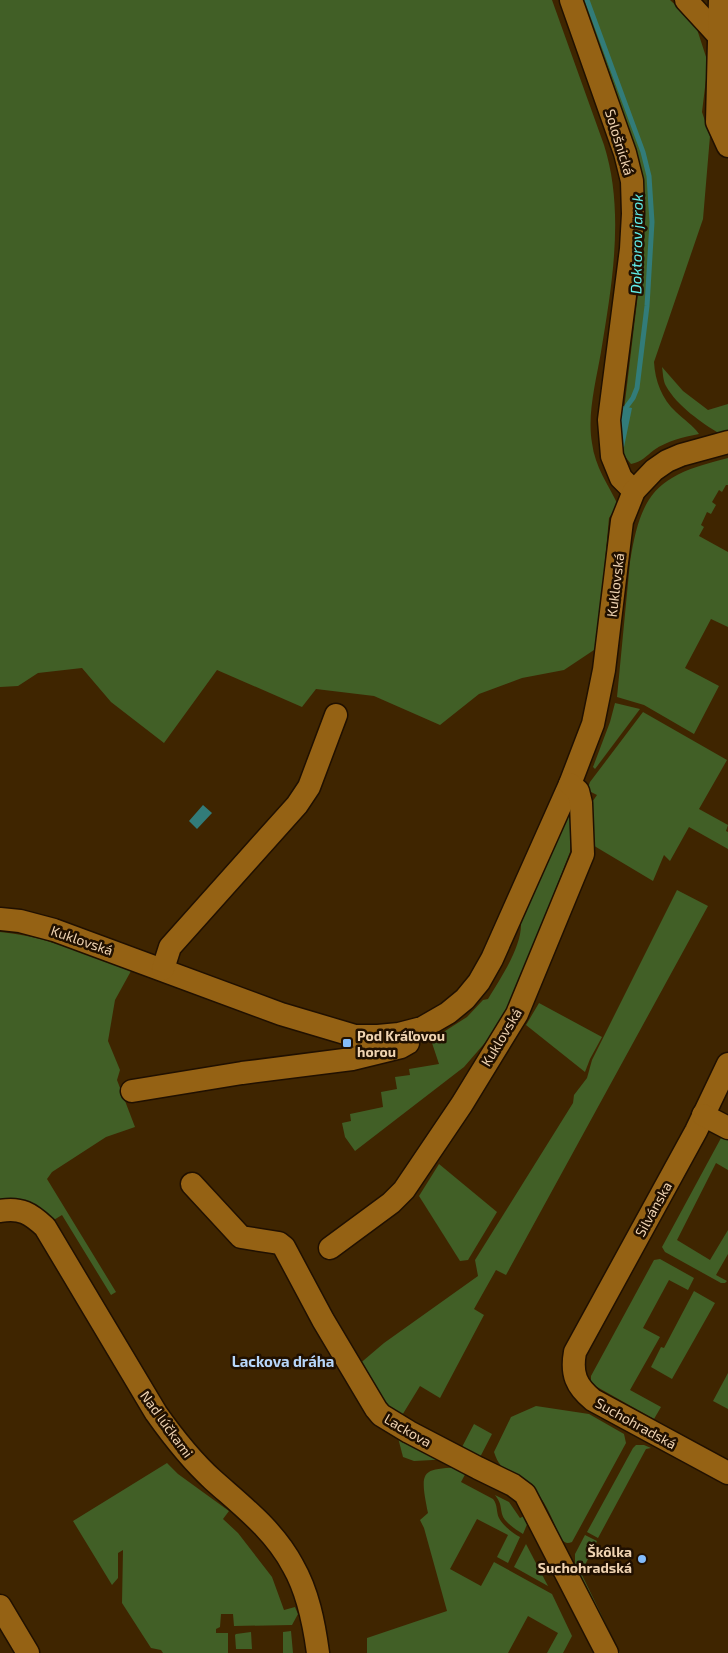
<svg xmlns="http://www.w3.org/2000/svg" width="728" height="1653" viewBox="0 0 728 1653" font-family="'Exo 2',sans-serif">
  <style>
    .green { fill: #415f26 }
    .water { fill: #327c79 }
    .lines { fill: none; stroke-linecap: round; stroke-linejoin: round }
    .stream { stroke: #327c79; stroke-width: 5 }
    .minor-casing { stroke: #201000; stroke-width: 25 }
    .minor { stroke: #956214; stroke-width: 22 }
    .poi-dot { fill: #83bcfb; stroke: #201000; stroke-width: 2 }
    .labels { text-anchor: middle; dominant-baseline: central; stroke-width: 5; stroke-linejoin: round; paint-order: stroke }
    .street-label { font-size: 14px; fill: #efd3b1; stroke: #201000 }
    .poi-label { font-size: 14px; font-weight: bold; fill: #efd3b1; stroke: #201000; text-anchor: start }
    .water-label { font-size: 15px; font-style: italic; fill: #61ede8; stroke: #201000 }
    .neighbourhood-label { font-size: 15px; font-weight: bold; fill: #b7d6fa; stroke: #201000 }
  </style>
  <rect width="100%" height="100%" fill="#3f2500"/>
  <g class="green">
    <path d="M0,0H552L604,145C625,211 612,285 601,352C596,381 587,414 592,443C595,467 608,484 618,505L609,518L597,648L564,670L522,678L479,694L440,725L374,696L316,689L302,707L217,670L164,743L111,702L82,668L38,673L18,686L0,687Z"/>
    <path d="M583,0H670L695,23L708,63L702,112L710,136L703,219L654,362C655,381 662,399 676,412C684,420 693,425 699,434C683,437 667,441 654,450C646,456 642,462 631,464L623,454L620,443L644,244L645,202L643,179L639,161L609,71Z"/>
    <path d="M662,367L683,391L708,410L728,404V433L720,434C702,423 677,406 666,386C663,381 663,373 662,367Z"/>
    <path d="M728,458V485H726L722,492L719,490L712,502L716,505L711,514L707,512L701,525L704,527L699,536L728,552V627L711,619L685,668L719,686L694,734L644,705L617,697L630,562C641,490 659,475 728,458Z"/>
    <path d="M615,703L640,709L595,769L593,767L610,722Z"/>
    <path d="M643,712L727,760L699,809L728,825L726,831L728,832V849L689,827L670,861L664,855L653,881L591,844L588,808L597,795L587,790L590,782Z"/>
    <path d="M573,805L570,852L510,1005L490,1037L464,1067L355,1151L345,1137L342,1123L351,1121L350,1114L383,1107L381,1092L397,1089L395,1077L410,1075L409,1069L439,1064L431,1040L467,1017L483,1000L488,999C500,979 522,947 521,923Z"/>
    <path d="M677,890L708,906L506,1275L496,1270L474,1309L484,1315L440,1398L420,1386L401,1417L391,1415L357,1366L384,1343L478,1276L475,1260L573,1103L574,1095L587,1078L592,1060Z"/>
    <path d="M0,932C46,936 88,955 131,971L115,1000L108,1041L120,1070L117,1080L135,1127L106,1137L52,1172L47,1179L116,1292L111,1295L62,1215L52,1221L0,1201Z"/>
    <path d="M539,1003L602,1037L590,1059L585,1072L526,1025Z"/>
    <path d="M728,1134V1170L716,1163L677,1240L710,1260L728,1230V1254L716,1275L727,1281L725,1283H721L665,1252L662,1247L721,1138Z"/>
    <path d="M439,1164L497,1212L468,1260L460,1261L419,1196Z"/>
    <path d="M660,1259L694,1278L688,1290L669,1280L643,1328L660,1337L630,1390L661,1407L654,1419L597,1387L591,1381V1376L654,1260Z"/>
    <path d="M694,1291L715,1303L672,1379L651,1367L661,1347L664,1348Z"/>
    <path d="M728,1373V1409L713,1401Z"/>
    <path d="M536,1406L589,1414L624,1434L626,1443L572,1542C567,1544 565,1543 561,1539C554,1524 548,1506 537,1493C521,1475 502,1478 494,1452L511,1417Z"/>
    <path d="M474,1424L492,1434L477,1463L435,1436L436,1433L462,1447Z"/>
    <path d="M396,1430L451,1459L414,1461L403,1457Z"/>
    <path d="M636,1445H644L651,1448L646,1449L598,1538L587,1532L633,1448Z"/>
    <path d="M167,1463L178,1474L229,1511L223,1519L238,1533L272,1577L284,1610L295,1607L298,1614L292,1625L234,1626L233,1614H221L220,1627L216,1629V1633H228V1653H163L161,1650L151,1648L122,1603L123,1550L118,1553V1578L112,1585L73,1521Z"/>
    <path d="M466,1467L468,1469L461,1482L493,1499C498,1505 496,1512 499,1518C503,1526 513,1533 520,1537L508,1563L497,1557L508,1535L477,1519L450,1569L481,1586L494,1562L552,1594L572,1636L563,1653H547L558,1633L528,1616L508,1653H367V1638L447,1611L424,1528L420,1520L428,1513C419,1468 421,1469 466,1467Z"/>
    <path d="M495,1495L509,1502L520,1518L530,1513L531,1515L523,1534C515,1529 504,1522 502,1514C500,1504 501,1503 495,1495Z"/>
    <path d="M585,1535L597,1541L581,1573L620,1653H618L575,1565V1554Z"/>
    <path d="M526,1544L548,1586L514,1567Z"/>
    <path d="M291,1631L293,1653H283V1632Z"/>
    <path d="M251,1632L252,1649H236L235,1635L236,1634Z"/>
  </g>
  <g class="water">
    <path d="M623,406L632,408L624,447L615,445Z"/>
    <path d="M203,805L212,813L197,829L189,821Z"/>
  </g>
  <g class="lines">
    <path class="stream" d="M587,0L643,152L649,176L652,222L647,306L637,388L633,398L627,406"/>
    <defs>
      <g id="minor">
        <path d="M571,0L625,153L632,181L633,214L631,249L609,420L612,456L621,478L634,491"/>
        <path d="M686,0L719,36"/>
        <path d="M720,0L717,122L728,146"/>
        <path d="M0,919L20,921L54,930L281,1014L355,1036H378L399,1034L422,1028L448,1013L465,999L479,982L492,959L570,784L593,724L604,670L622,521L634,491L654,470L667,461L681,455L728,442"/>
        <path d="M163,969L170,947L297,805L309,787L336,715"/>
        <path d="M728,1064L696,1131L575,1352C571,1374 576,1386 593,1400L728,1473"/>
        <path d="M132,1091L242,1073L352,1059L401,1047L408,1043"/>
        <path d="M703,1115L728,1128"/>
        <path d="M192,1184L241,1237L279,1243L284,1247L323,1320L376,1409L381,1415L409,1432L478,1468L513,1485L525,1494L607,1653"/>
        <path d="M0,1211C21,1207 31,1214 45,1227L156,1413C173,1437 191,1460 213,1480C242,1506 274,1530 293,1566C308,1592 314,1623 318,1653"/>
        <path d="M330,1248L391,1203L404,1190L462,1104L517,1014L583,854L581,803L578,791L570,784"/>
        <path d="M0,1606L28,1653"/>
      </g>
    </defs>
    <use href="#minor" class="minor-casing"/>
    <use href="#minor" class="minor"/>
  </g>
  <g class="poi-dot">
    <rect x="342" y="1038" width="10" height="10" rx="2.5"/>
    <circle cx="642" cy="1559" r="5"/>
  </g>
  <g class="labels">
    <g class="street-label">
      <text transform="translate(620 142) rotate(73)">Sološnická</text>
      <text transform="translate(615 585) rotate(-83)">Kuklovská</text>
      <text transform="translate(82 940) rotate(19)">Kuklovská</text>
      <text transform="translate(501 1037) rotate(-59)">Kuklovská</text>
      <text transform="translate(653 1209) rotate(-61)">Silvánska</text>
      <text transform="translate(636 1423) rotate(29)">Suchohradská</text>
      <text transform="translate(167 1424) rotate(54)">Nad lúčkami</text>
      <text transform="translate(408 1430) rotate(30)">Lackova</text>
    </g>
    <g class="poi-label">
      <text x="357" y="1035">Pod Kráľovou<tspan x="357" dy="16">horou</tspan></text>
      <text x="632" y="1551" text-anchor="end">Škôlka<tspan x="632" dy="16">Suchohradská</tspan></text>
    </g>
    <g class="water-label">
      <text transform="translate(636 244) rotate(-89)">Doktorov jarok</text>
    </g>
    <g class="neighbourhood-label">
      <text x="283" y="1361">Lackova dráha</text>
    </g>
  </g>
</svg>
